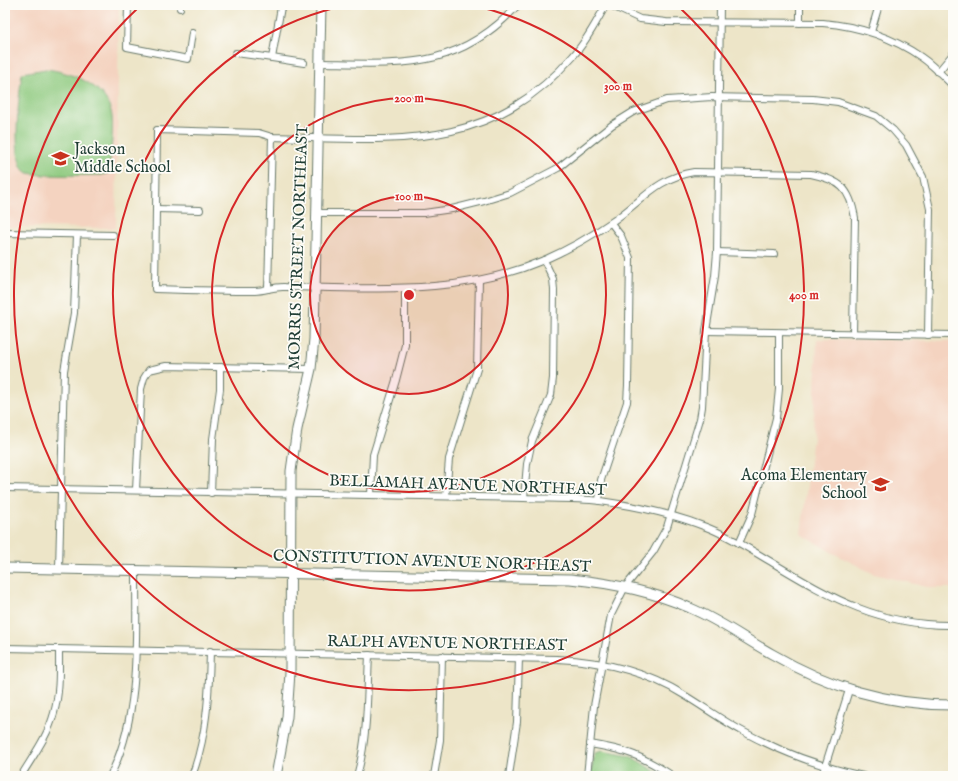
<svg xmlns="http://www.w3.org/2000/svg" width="958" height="781" viewBox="0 0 958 781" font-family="'IM FELL English',serif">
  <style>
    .built { fill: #f4d3c0 }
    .green { fill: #8dc97e; stroke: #568359 }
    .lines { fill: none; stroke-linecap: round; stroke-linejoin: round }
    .street-casing { stroke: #677868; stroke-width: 8 }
    .secondary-casing { stroke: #677868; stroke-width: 11 }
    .street { stroke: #fff; stroke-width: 6 }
    .secondary { stroke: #fff; stroke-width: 9 }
    .ring { fill: none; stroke: #d62828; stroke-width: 2 }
    .labels { text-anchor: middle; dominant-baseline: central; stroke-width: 3.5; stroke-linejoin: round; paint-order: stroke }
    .poi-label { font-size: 16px; fill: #1f3d34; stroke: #fdfcf7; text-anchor: start }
    .street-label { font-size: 16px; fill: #1f3d34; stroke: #fdfcf7 }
    .centre { fill: #d62828; stroke: #fdfcf7; stroke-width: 2 }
    .ring-label { font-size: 12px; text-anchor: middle; font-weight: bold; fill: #d62828; stroke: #fdfcf7; stroke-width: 3.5; stroke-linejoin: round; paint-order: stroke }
  </style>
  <rect width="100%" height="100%" fill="#fdfcf7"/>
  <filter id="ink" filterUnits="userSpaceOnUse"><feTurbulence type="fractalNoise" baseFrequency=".025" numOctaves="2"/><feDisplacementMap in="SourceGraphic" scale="8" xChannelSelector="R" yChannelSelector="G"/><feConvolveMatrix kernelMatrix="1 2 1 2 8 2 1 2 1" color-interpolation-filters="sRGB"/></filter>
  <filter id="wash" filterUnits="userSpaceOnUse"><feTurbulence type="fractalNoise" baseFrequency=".012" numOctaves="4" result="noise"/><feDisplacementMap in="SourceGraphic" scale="16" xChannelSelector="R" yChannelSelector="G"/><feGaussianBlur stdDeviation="0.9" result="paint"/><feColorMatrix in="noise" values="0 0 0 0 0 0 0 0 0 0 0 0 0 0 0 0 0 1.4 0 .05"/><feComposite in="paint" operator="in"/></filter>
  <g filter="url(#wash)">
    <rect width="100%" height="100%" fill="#ede5c8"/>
    <g class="built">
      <path d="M5,5H119L116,228L5,227Z"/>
      <path d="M817,339L953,341V588H931L874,574L833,553L801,534L813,437Z"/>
    </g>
    <g class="green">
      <path d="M46,69C70,72 104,84 111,111C115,125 110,157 109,173L102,175C89,175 35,177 26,172C10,164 20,89 22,73Z"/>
      <path d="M602,751L630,756L663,776H590L595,753Z"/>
    </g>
  </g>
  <g filter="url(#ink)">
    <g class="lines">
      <defs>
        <g id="street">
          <path d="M128,5L127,47L188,59L192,33"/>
          <path d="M291,5L281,7L272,58L304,63"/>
          <path d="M606,5C596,22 587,41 573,56C487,155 390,139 272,137L259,133L157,130L155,289C188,290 221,291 255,291C265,291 275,286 285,287C374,288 459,296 544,260C567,250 590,237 610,223C641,203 655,178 694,172L811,174C840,180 850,188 855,218L853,334"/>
          <path d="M610,5L640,19L666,22L823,23C857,26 892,37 921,57C933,65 943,76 953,86"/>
          <path d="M180,8V5"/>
          <path d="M800,23V5"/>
          <path d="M871,32L879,5"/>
          <path d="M236,53L272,58"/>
          <path d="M320,63C402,64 457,71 518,5"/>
          <path d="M938,72L953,54"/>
          <path d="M156,209L200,210"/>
          <path d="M317,213H424L452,209L484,201L510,193L558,168L612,125L633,112L667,100L712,97L813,99L838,102L876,116L893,130L906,145L923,177L930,209L928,335"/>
          <path d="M5,233L113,235"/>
          <path d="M717,252L774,254"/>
          <path d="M268,289L272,137"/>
          <path d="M706,331L953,335"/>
          <path d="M5,488L524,498C549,499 575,498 600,501C636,506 673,514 706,527C730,536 751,550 773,563C833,599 880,626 953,625"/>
          <path d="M136,490L141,389L144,378L149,370L166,366L311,369"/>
          <path d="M211,493L213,439L220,389V367"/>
          <path d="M371,495L373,455L396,380L405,345V289"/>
          <path d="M446,496L449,459L477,369L479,280"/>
          <path d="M524,498L527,464L532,441L551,395L553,378L554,290L553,279L544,260"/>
          <path d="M599,501L601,480L627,402L628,385L630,258L621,236L611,223"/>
          <path d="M739,543L752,514L776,418L779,389V333"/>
          <path d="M59,569L64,371L74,313L77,235"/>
          <path d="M5,648L557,659C601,661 646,671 684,695C704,707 723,721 744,732C781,752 822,767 863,776"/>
          <path d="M590,744C627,750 642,756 673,776"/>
          <path d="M21,776C33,756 48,736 54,713C60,692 59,670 59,649"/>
          <path d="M110,776C141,716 136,637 136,571"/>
          <path d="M192,776C207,736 209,694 210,651"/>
          <path d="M357,776C368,737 367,695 369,655"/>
          <path d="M434,776L440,740L442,656"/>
          <path d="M509,776L517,722L519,658"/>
          <path d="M587,776L594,706L611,615L625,587L653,552L667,527L700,419L702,407L706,331L715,276L717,252L720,5"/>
          <path d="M822,776L849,690"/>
        </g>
        <g id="secondary">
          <path d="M5,568L570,579C611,583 652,591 690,608C719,620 745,639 772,654C829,687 886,705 953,705"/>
          <path d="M276,776L287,717L290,672L291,471L297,429L311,369L314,339L321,5"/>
        </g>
      </defs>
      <use href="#street" class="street-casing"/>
      <use href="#secondary" class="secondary-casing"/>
      <use href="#street" class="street"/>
      <use href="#secondary" class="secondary"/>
    </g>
  </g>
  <circle cx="409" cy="295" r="99" fill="#d62828" fill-opacity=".12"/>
  <g class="ring">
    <circle cx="409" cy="295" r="99"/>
    <circle cx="409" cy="295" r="197"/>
    <path d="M471 5A296 296 0 1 1 347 5"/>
    <path d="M678 6A395 395 0 1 1 140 6"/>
  </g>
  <defs>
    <symbol id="school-bare" viewBox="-9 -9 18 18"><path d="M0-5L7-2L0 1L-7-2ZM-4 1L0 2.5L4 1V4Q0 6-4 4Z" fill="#c8321e" stroke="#fdfcf7" stroke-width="2.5" paint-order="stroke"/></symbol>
  </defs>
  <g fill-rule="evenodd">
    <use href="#school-bare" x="48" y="146" width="25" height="25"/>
    <use href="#school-bare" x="868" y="472" width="25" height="25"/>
  </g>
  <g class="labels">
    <g class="poi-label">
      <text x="74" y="150">Jackson<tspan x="74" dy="18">Middle School</tspan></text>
      <text x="867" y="476" text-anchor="end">Acoma Elementary<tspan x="867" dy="18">School</tspan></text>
    </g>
    <g class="street-label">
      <text transform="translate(299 247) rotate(-88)">MORRIS STREET NORTHEAST</text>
      <text transform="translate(468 486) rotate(2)">BELLAMAH AVENUE NORTHEAST</text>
      <text transform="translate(432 562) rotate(2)">CONSTITUTION AVENUE NORTHEAST</text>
      <text transform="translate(447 644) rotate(1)">RALPH AVENUE NORTHEAST</text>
    </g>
  </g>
  <circle cx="409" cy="295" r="6" class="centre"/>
  <g class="ring-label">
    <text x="618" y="90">300 m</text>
    <text x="409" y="102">200 m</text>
    <text x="409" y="200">100 m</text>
    <text x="804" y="299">400 m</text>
  </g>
  <rect width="958" height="781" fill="none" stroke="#fdfcf7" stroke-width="20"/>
</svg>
